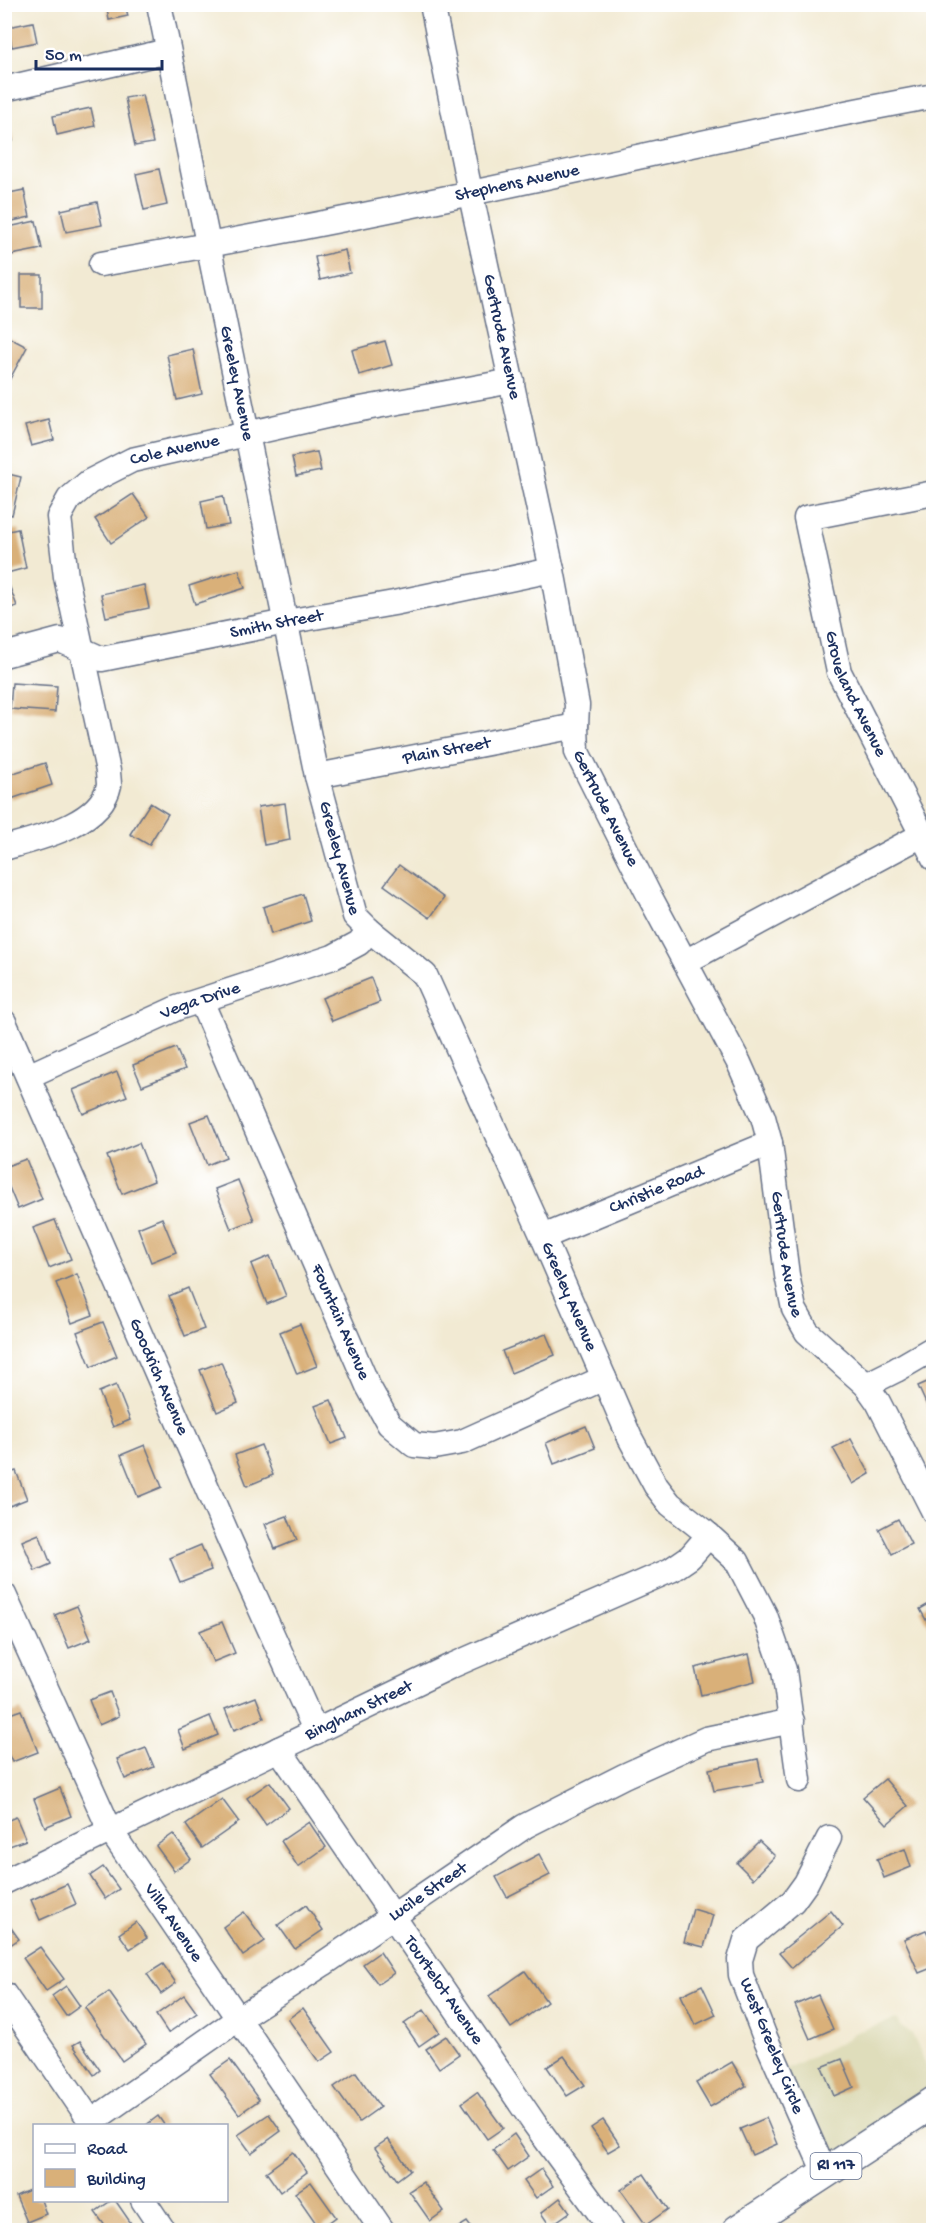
<svg xmlns="http://www.w3.org/2000/svg" width="938" height="2235" viewBox="0 0 938 2235" font-family="'Gochi Hand',sans-serif">
  <style>
    .built { fill: #dfddbb }
    .building { fill: #d9b079 }
    .lines { fill: none; stroke-linecap: round; stroke-linejoin: round }
    .minor-casing { stroke: #667087; stroke-width: 27 }
    .major-casing { stroke: #667087; stroke-width: 33 }
    .minor { stroke: #fff; stroke-width: 24 }
    .major { stroke: #fff; stroke-width: 30 }
    .labels { text-anchor: middle; dominant-baseline: central; stroke-width: 5; stroke-linejoin: round; paint-order: stroke }
    .shield { fill: #fff; stroke: #5f6d8e; stroke-width: 1.5 }
    .shield-label { font-size: 16px; font-weight: bold; fill: #1b2f5e }
    .street-label { font-size: 18px; fill: #1b2f5e; stroke: #fff }
  </style>
  <rect width="100%" height="100%" fill="#fff"/>
  <filter id="ink" filterUnits="userSpaceOnUse"><feTurbulence type="fractalNoise" baseFrequency=".0167" numOctaves="2"/><feDisplacementMap in="SourceGraphic" scale="12" xChannelSelector="R" yChannelSelector="G"/><feConvolveMatrix kernelMatrix="1 2 1 2 8 2 1 2 1" color-interpolation-filters="sRGB"/></filter>
  <filter id="wash" filterUnits="userSpaceOnUse"><feTurbulence type="fractalNoise" baseFrequency=".008" numOctaves="4" result="noise"/><feDisplacementMap in="SourceGraphic" scale="24" xChannelSelector="R" yChannelSelector="G"/><feGaussianBlur stdDeviation="1.35" result="paint"/><feColorMatrix in="noise" values="0 0 0 0 0 0 0 0 0 0 0 0 0 0 0 0 0 1.4 0 .05"/><feComposite in="paint" operator="in"/></filter>
  <g filter="url(#wash)">
    <rect width="100%" height="100%" fill="#f2ead3"/>
    <path class="built" d="M896,2019L901,2027L912,2034L928,2069L933,2077V2100L827,2170L783,2070L844,2041L854,2033Z"/>
    <g id="blocks">
      <g class="building">
        <path d="M106,4H125L128,16L109,20Z"/>
        <path d="M33,22L37,42L12,47L8,27Z"/>
        <path d="M142,95L153,143L135,146L125,98Z"/>
        <path d="M91,108L95,126L57,135L53,116Z"/>
        <path d="M8,120L13,141L4,142V121Z"/>
        <path d="M159,169L167,205L144,210L136,174Z"/>
        <path d="M24,190L30,217L4,223V194Z"/>
        <path d="M97,202L102,225L66,232L61,210Z"/>
        <path d="M36,221L42,249L6,256L4,228Z"/>
        <path d="M345,250L350,273L320,280L315,257Z"/>
        <rect x="21" y="275" width="21" height="33"/>
        <path d="M8,337L27,347L4,390V344Z"/>
        <path d="M385,341L392,365L359,375L352,350Z"/>
        <path d="M193,349L202,394L177,400L167,355Z"/>
        <path d="M49,420L54,440L31,446L25,426Z"/>
        <path d="M317,452L321,471L296,476L292,457Z"/>
        <path d="M4,473L21,477L12,515L4,513Z"/>
        <path d="M133,494L149,517L111,543L95,519Z"/>
        <path d="M223,496L229,525L206,529L201,501Z"/>
        <path d="M18,529L26,568L7,573L4,562V532Z"/>
        <path d="M239,570L245,588L195,604L189,586Z"/>
        <path d="M9,585L17,606L4,610V586Z"/>
        <path d="M144,585L149,608L106,617L101,594Z"/>
        <path d="M12,683L57,686L55,712L10,709Z"/>
        <path d="M45,763L52,785L11,799L4,776Z"/>
        <path d="M150,803L168,814L149,845L130,834Z"/>
        <path d="M285,803L290,840L264,845L258,807Z"/>
        <path d="M399,865L444,898L430,918L384,885Z"/>
        <path d="M303,894L311,921L271,934L263,907Z"/>
        <path d="M371,978L380,1002L332,1021L322,998Z"/>
        <path d="M176,1048L185,1069L142,1086L133,1065Z"/>
        <path d="M117,1072L127,1096L83,1114L73,1090Z"/>
        <path d="M209,1115L226,1157L207,1165L190,1122Z"/>
        <path d="M139,1143L154,1181L122,1194L107,1156Z"/>
        <path d="M26,1159L42,1199L18,1209L4,1175V1167Z"/>
        <path d="M238,1180L254,1220L231,1229L215,1189Z"/>
        <path d="M162,1218L176,1252L151,1262L138,1228Z"/>
        <path d="M55,1220L71,1259L49,1268L33,1228Z"/>
        <path d="M270,1256L286,1296L267,1304L251,1264Z"/>
        <path d="M77,1274L93,1315L72,1323L56,1283Z"/>
        <path d="M188,1288L204,1329L185,1336L169,1296Z"/>
        <path d="M103,1322L117,1356L91,1367L77,1332Z"/>
        <path d="M300,1324L317,1366L297,1374L280,1332Z"/>
        <path d="M546,1334L555,1355L511,1373L502,1351Z"/>
        <path d="M221,1362L238,1403L217,1412L200,1370Z"/>
        <path d="M934,1379V1408L929,1410L918,1386Z"/>
        <path d="M116,1385L130,1420L113,1427L99,1392Z"/>
        <path d="M331,1400L347,1438L331,1444L315,1406Z"/>
        <path d="M586,1426L595,1448L554,1464L546,1443Z"/>
        <path d="M851,1439L870,1474L853,1484L833,1448Z"/>
        <path d="M145,1445L162,1487L138,1497L121,1455Z"/>
        <path d="M261,1445L273,1475L247,1486L235,1455Z"/>
        <path d="M16,1471L27,1499L7,1507L4,1500V1475Z"/>
        <path d="M287,1516L297,1540L275,1549L265,1524Z"/>
        <path d="M898,1519L911,1544L892,1554L879,1529Z"/>
        <path d="M39,1534L51,1564L35,1571L22,1541Z"/>
        <path d="M201,1545L211,1570L180,1582L170,1558Z"/>
        <path d="M934,1601V1630L932,1631L920,1609Z"/>
        <path d="M77,1606L91,1639L69,1648L55,1615Z"/>
        <path d="M222,1622L235,1653L213,1662L200,1631Z"/>
        <path d="M749,1654L755,1681L701,1695L695,1668Z"/>
        <path d="M110,1692L119,1716L99,1725L89,1700Z"/>
        <path d="M256,1697L264,1718L234,1730L225,1709Z"/>
        <path d="M21,1710L38,1752L12,1762L4,1745V1716Z"/>
        <path d="M210,1716L218,1735L185,1749L178,1730Z"/>
        <path d="M146,1748L154,1767L125,1779L117,1759Z"/>
        <path d="M758,1759L763,1782L714,1791L709,1769Z"/>
        <path d="M885,1779L908,1806L887,1824L863,1797Z"/>
        <path d="M270,1782L289,1808L266,1825L247,1798Z"/>
        <path d="M60,1788L71,1816L45,1827L34,1799Z"/>
        <path d="M222,1799L239,1822L202,1848L186,1825Z"/>
        <path d="M16,1817L26,1840L4,1848V1822Z"/>
        <path d="M309,1822L326,1847L298,1867L281,1841Z"/>
        <path d="M173,1834L191,1859L174,1871L156,1846Z"/>
        <path d="M759,1841L775,1856L753,1879L737,1863Z"/>
        <path d="M905,1849L911,1867L884,1878L877,1859Z"/>
        <path d="M539,1854L550,1875L507,1897L496,1877Z"/>
        <path d="M103,1867L119,1889L105,1899L90,1876Z"/>
        <path d="M67,1884L76,1904L40,1920L31,1900Z"/>
        <path d="M306,1905L323,1930L295,1949L278,1925Z"/>
        <path d="M693,1909L713,1915L704,1947L684,1942Z"/>
        <path d="M831,1911L843,1926L792,1968L779,1953Z"/>
        <path d="M244,1912L265,1941L243,1956L223,1927Z"/>
        <path d="M4,1918L19,1939L4,1949Z"/>
        <path d="M136,1922L147,1938L130,1949L119,1934Z"/>
        <path d="M926,1930L934,1947V1967L919,1973L904,1939Z"/>
        <path d="M40,1947L64,1979L46,1991L23,1958Z"/>
        <path d="M380,1952L394,1973L378,1984L363,1964Z"/>
        <path d="M163,1964L176,1983L161,1994L147,1974Z"/>
        <path d="M525,1971L547,2002L511,2028L489,1996Z"/>
        <path d="M702,1985L716,2015L695,2025L681,1995Z"/>
        <path d="M66,1986L80,2006L66,2016L52,1996Z"/>
        <path d="M109,1992L146,2044L122,2061L85,2008Z"/>
        <path d="M184,1995L197,2013L168,2033L156,2015Z"/>
        <path d="M818,1995L833,2029L810,2039L795,2005Z"/>
        <path d="M303,2008L334,2052L319,2062L288,2019Z"/>
        <path d="M424,2010L439,2032L419,2046L404,2024Z"/>
        <path d="M446,2036L459,2054L439,2068L426,2049Z"/>
        <path d="M80,2041L100,2070L94,2075L73,2045Z"/>
        <path d="M4,2056L11,2066L4,2071Z"/>
        <path d="M564,2056L585,2085L567,2096L547,2067Z"/>
        <path d="M842,2059L854,2087L834,2096L822,2067Z"/>
        <path d="M230,2060L259,2100L239,2114L210,2074Z"/>
        <path d="M732,2062L746,2086L710,2107L696,2083Z"/>
        <path d="M356,2072L380,2107L359,2122L334,2087Z"/>
        <path d="M477,2092L503,2128L487,2139L462,2103Z"/>
        <path d="M269,2114L281,2131L251,2153L238,2135Z"/>
        <path d="M158,2116L165,2126H145Z"/>
        <path d="M766,2118L777,2144L752,2155L740,2129Z"/>
        <path d="M603,2120L620,2145L608,2152L591,2128Z"/>
        <path d="M514,2134L529,2156L508,2171L493,2150Z"/>
        <path d="M388,2139L410,2170L397,2180L375,2148Z"/>
        <path d="M293,2152L307,2172L280,2192L266,2172Z"/>
        <path d="M541,2169L553,2186L536,2198L524,2181Z"/>
        <path d="M644,2174L668,2209L646,2225L621,2190Z"/>
        <path d="M311,2182L336,2217L320,2229L295,2193Z"/>
        <path d="M423,2182L444,2211L430,2221L409,2191Z"/>
        <path d="M34,2188V2200H41L46,2214L27,2222L16,2196Z"/>
        <path d="M560,2198L570,2212L550,2226L541,2213Z"/>
        <path d="M112,2200H115L135,2229L108,2230L95,2212Z"/>
        <path d="M467,2222L473,2230H454Z"/>
      </g>
    </g>
  </g>
  <g filter="url(#ink)">
    <use href="#blocks" fill-opacity="0" stroke="#667087" stroke-width="1.5"/>
    <g class="lines">
      <defs>
        <g id="minor">
          <path id="s1" d="M159,4L317,776L355,916L369,930L425,975L543,1237L630,1438L656,1486L670,1504L703,1530L737,1561L765,1615L784,1670L799,1780"/>
          <path id="s2" d="M432,4L467,177L552,570L577,705L576,726L577,752L650,897L739,1063L763,1117L770,1143L787,1275L794,1309L807,1332L866,1385L878,1402L934,1512"/>
          <path d="M4,89L168,51"/>
          <path id="s3" d="M101,264C225,243 348,219 471,193C625,161 778,124 934,96"/>
          <path id="s4" d="M934,493L806,518L839,672L934,858"/>
          <path id="s5" d="M4,655L60,640L102,659L286,622L394,603L552,570"/>
          <path id="s6" d="M317,776L576,726"/>
          <path id="s7" d="M4,848C36,839 101,825 109,785C109,781 108,775 108,771L66,577L59,517L69,499L89,482L132,460L339,413L512,381"/>
          <path d="M685,962L922,835"/>
          <path id="s8" d="M201,1001L368,1386L389,1424L414,1445L434,1447L462,1442L604,1378"/>
          <path id="s9" d="M4,1022L231,1543L316,1732"/>
          <path id="s10" d="M28,1076L177,1008L333,957L359,943L369,930"/>
          <path id="s11" d="M543,1237L770,1143"/>
          <path d="M866,1385L896,1370L934,1348"/>
          <path id="s12" d="M4,1595L110,1830L382,2230"/>
          <path id="s13" d="M279,1749L534,2123L612,2230"/>
          <path id="s14" d="M4,1882L449,1667L671,1570L690,1557L709,1535"/>
          <path d="M4,1994L94,2126"/>
          <path id="s15" d="M91,2122L238,2019L323,1964L525,1826L624,1776L706,1739L792,1721"/>
          <path d="M825,2173L764,2035L741,1975L740,1960L746,1940L793,1901L806,1883L829,1838"/>
          <path d="M143,2200L163,2230"/>
        </g>
        <path id="major" d="M738,2230L934,2102"/>
      </defs>
      <use href="#minor" class="minor-casing"/>
      <use href="#major" class="major-casing"/>
      <use href="#minor" class="minor"/>
      <use href="#major" class="major"/>
    </g>
  </g>
  <g class="labels">
    <rect class="shield" x="810.5" y="2153" width="51" height="26" rx="4.5"/>
    <g class="shield-label">
      <text x="836" y="2166">RI 117</text>
    </g>
    <g class="street-label">
      <text stroke="none"><textPath href="#s3" startOffset="424">Stephens Avenue</textPath></text>
      <text stroke="none"><textPath href="#s2" startOffset="340">Gertrude Avenue</textPath></text>
      <text stroke="none"><textPath href="#s1" startOffset="387">Greeley Avenue</textPath></text>
      <text stroke="none"><textPath href="#s7" startOffset="540">Cole Avenue</textPath></text>
      <text stroke="none"><textPath href="#s5" startOffset="282">Smith Street</textPath></text>
      <text stroke="none"><textPath href="#s4" startOffset="314">Groveland Avenue</textPath></text>
      <text stroke="none"><textPath href="#s6" startOffset="132">Plain Street</textPath></text>
      <text stroke="none"><textPath href="#s2" startOffset="826">Gertrude Avenue</textPath></text>
      <text stroke="none"><textPath href="#s1" startOffset="873">Greeley Avenue</textPath></text>
      <text stroke="none"><textPath href="#s10" startOffset="188">Vega Drive</textPath></text>
      <text stroke="none"><textPath href="#s11" startOffset="123">Christie Road</textPath></text>
      <text stroke="none"><textPath href="#s2" startOffset="1312">Gertrude Avenue</textPath></text>
      <text stroke="none"><textPath href="#s1" startOffset="1377">Greeley Avenue</textPath></text>
      <text stroke="none"><textPath href="#s8" startOffset="350">Fountain Avenue</textPath></text>
      <text stroke="none"><textPath href="#s9" startOffset="387">Goodrich Avenue</textPath></text>
      <text stroke="none"><textPath href="#s14" startOffset="394">Bingham Street</textPath></text>
      <text stroke="none"><textPath href="#s15" startOffset="408">Lucile Street</textPath></text>
      <text stroke="none"><textPath href="#s12" startOffset="370">Villa Avenue</textPath></text>
      <text stroke="none"><textPath href="#s13" startOffset="292">Tourtelot Avenue</textPath></text>
      <text transform="translate(771 2046) rotate(68)">West Greeley Circle</text>
    </g>
  </g>
  <rect width="938" height="2235" fill="none" stroke="#fff" stroke-width="24"/>
  <rect x="33" y="2124" width="195" height="78" fill="#ffffff" stroke="#a4acbf" stroke-width="1.5"/>
  <rect x="45" y="2144" width="30" height="9" fill="#ffffff" stroke="#a4acbf" stroke-width="1.5"/>
  <text x="87" y="2154" font-size="18" fill="#1b2f5e">Road</text>
  <rect x="45" y="2169" width="30" height="18" fill="#d9b079" stroke="#a4acbf" stroke-width="1.5"/>
  <text x="87" y="2184" font-size="18" fill="#1b2f5e">Building</text>
  <path d="M36 60v9h126v-9" fill="none" stroke="#1b2f5e" stroke-width="3"/>
  <text x="45" y="60" font-size="18" fill="#1b2f5e" stroke="#ffffff" stroke-width="4.5" paint-order="stroke">50 m</text>
</svg>
